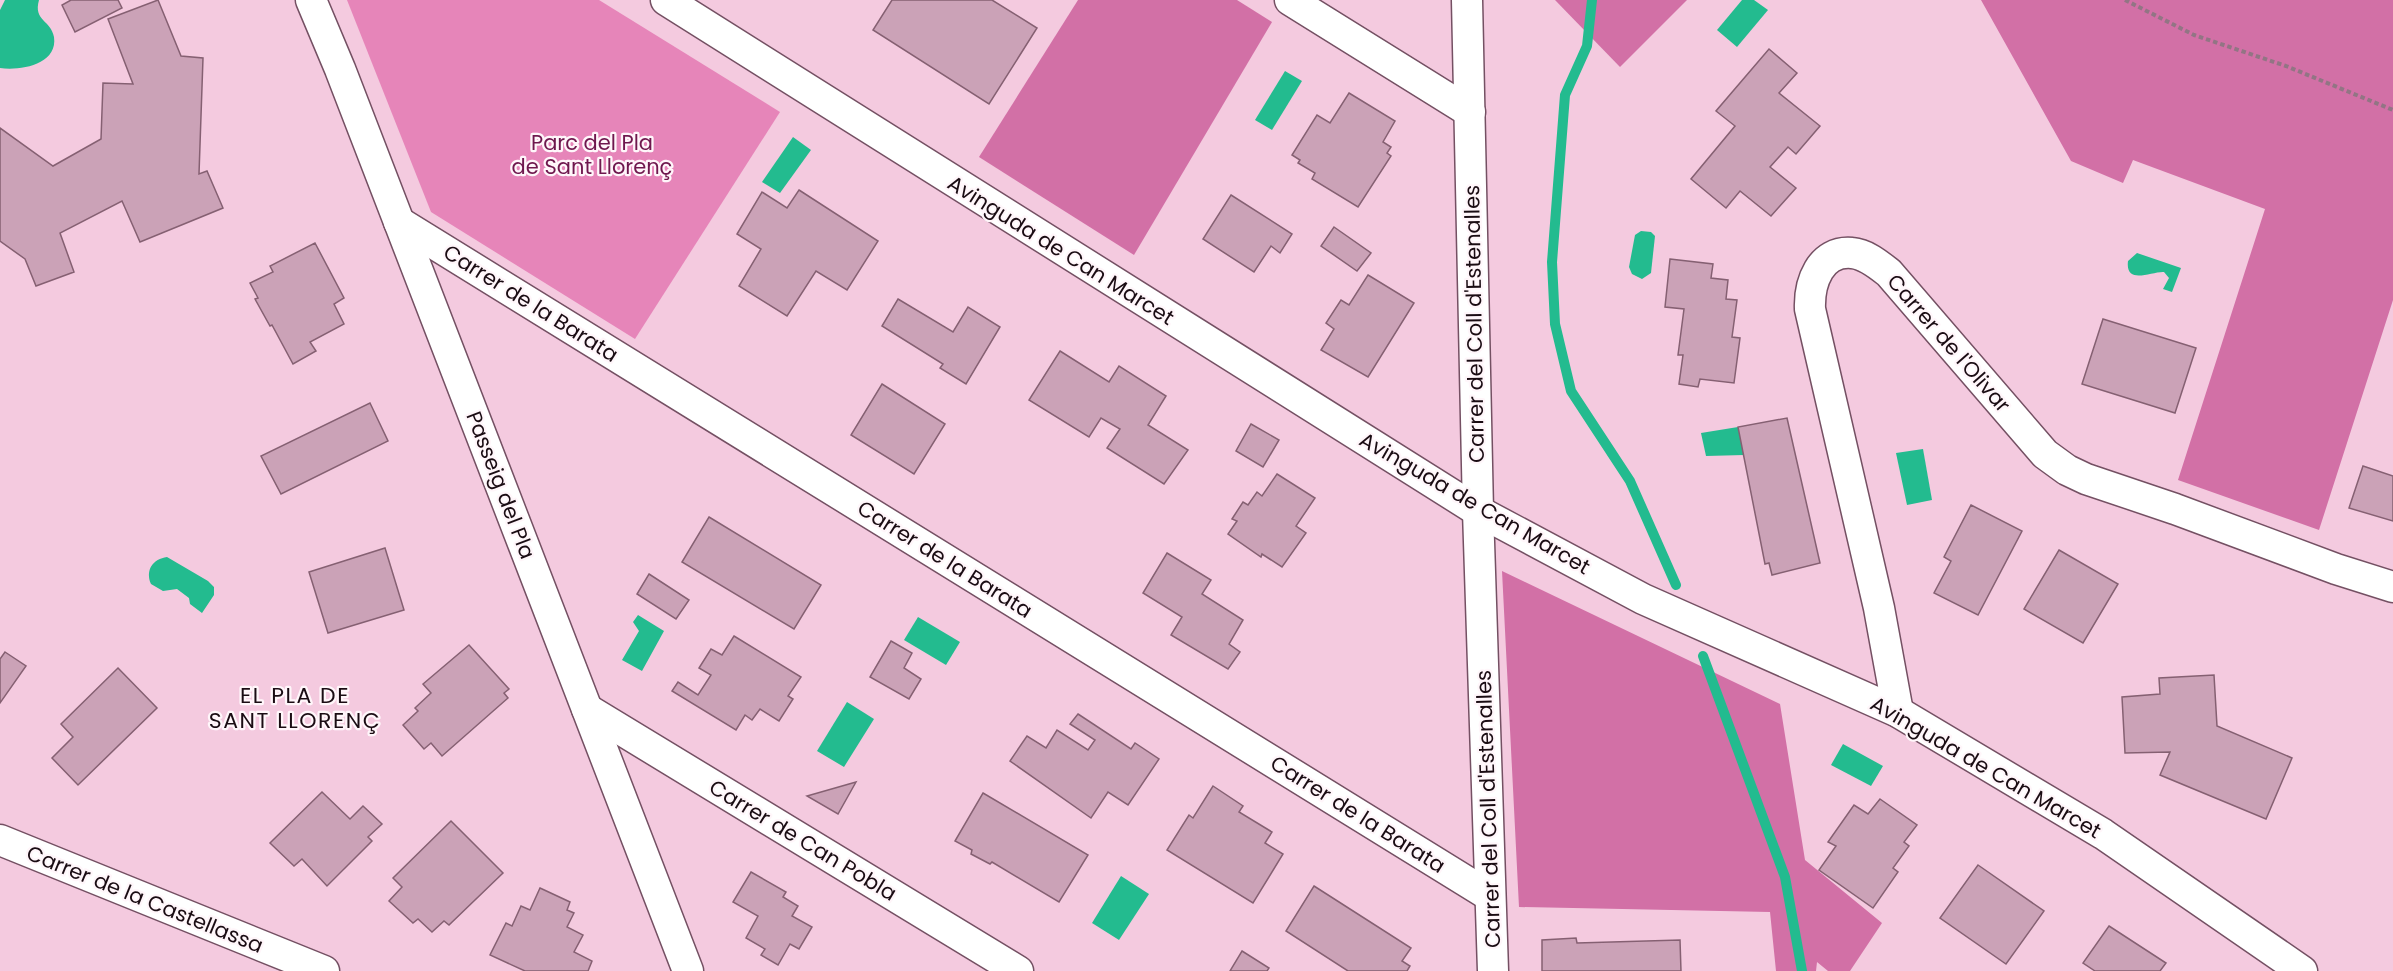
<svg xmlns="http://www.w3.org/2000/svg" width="2393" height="971" viewBox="0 0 2393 971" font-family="Poppins,sans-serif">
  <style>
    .green { fill: #e685b9 }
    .forest { fill: #d270a6 }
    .water { fill: #23bb8f }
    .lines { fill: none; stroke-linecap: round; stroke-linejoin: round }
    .stream { stroke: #23bb8f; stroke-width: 10 }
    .building { fill: #cba2b7; stroke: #856072; stroke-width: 1.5 }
    .street-casing { stroke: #745063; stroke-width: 33 }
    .path { stroke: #927584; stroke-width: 4; stroke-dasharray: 4.5 3; stroke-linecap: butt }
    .street { stroke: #fff; stroke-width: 30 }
    .labels { text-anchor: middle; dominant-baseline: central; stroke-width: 4.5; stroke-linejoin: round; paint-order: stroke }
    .park-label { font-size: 21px; fill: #6f174e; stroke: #fff6fa }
    .street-label { font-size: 21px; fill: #1a0c13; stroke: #fff6fa }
    .neighbourhood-label { font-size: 22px; letter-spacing: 1.5px; fill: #1a0c13; stroke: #fff6fa }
  </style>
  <rect width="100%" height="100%" fill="#f4cadf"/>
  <path class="green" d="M347,0H599L780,112L635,339L431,212Z"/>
  <g class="forest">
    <path d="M1078,0H1237L1272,22L1134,255L979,157Z"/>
    <path d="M1555,0H1687L1620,67Z"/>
    <path d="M1981,0H2393V300L2319,530L2178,480L2265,209L2133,160L2123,183L2071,161Z"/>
    <path d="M1502,571L1780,704L1805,860L1882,923L1850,971H1828L1817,962L1816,971H1776L1770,912L1519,907Z"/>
  </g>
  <g class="water">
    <path d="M5,0H39C33,21 51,20 54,37C58,65 19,71 0,68V10Z"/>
    <path d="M1742,0H1754L1768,10L1737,47L1717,30Z"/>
    <path d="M1285,71L1302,81L1272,130L1255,120Z"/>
    <path d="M793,137L811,150L780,193L762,182Z"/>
    <path d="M1641,231L1651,232L1655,236L1651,273L1642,279L1632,274L1629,267L1635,235Z"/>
    <path d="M2137,253L2181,268L2172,292L2163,289L2169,278L2164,272C2152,271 2125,286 2128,261Z"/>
    <path d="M1738,427L1744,455L1706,456L1701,433Z"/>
    <path d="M1923,449L1932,500L1907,505L1896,453Z"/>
    <path d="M167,557L208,581L214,587V595L202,613L190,604L189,598L177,589L163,591L151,584C145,570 153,559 167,557Z"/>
    <path d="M638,615L664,631L642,671L622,660L639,631L633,622Z"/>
    <path d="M918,617L960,642L946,665L904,640Z"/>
    <path d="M847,702L874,719L844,767L817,751Z"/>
    <path d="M1843,744L1883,766L1871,786L1831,765Z"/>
    <path d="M1121,876L1149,894L1119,940L1092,923Z"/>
  </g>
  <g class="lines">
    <g class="stream">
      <path d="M1592,0L1587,46L1565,95L1552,262L1555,324L1571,391L1630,481L1676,585"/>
      <path d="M1703,656L1785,877L1802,971"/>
    </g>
  </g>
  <g class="building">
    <path d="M71,0H118L122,8L75,32L62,5Z"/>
    <path d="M158,0L181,56L203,58L199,174L207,171L223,208L140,242L122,201L60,233L74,272L36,286L25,259L0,241V128L53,166L101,139L103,83L133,84L108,19Z"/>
    <path d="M892,0H992L1037,28L989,104L873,30Z"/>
    <path d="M1769,49L1797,73L1779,93L1820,126L1796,154L1788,147L1770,167L1796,188L1771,216L1740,191L1726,208L1691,179L1735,126L1716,111Z"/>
    <path d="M1349,93L1395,121L1383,142L1391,147L1387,153L1391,156L1358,207L1312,179L1315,173L1298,163L1300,160L1292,155L1317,115L1330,123Z"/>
    <path d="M799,190L878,241L847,290L816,271L787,316L739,286L761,249L737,234L762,192L787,208Z"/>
    <path d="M1231,195L1292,234L1280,253L1271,246L1254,272L1203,239Z"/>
    <path d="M1334,227L1371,253L1357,271L1321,246Z"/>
    <path d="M315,243L344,298L334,304L344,324L310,342L316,351L293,364L272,325L270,326L255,299L258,298L250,283L273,272L270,266Z"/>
    <path d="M1670,259L1713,264L1711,278L1728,280L1726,299L1737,300L1732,337L1740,338L1734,383L1700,379L1698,387L1679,384L1683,355H1678L1684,309L1665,307Z"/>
    <path d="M1368,275L1414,303L1368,377L1321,350L1334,329L1326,323L1341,300L1349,305Z"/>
    <path d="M898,299L953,332L968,307L1000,327L966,384L940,368L943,364L882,326Z"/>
    <path d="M2103,319L2196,348L2175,413L2082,384Z"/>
    <path d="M1060,351L1109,382L1119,366L1166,396L1148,425L1188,450L1164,484L1107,448L1120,429L1101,418L1089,437L1029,400Z"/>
    <path d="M882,384L945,424L914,474L851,435Z"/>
    <path d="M370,403L388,441L281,494L261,456Z"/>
    <path d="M1787,418L1820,563L1772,575L1769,563L1765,564L1738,427Z"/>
    <path d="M1251,424L1279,440L1263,467L1236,451Z"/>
    <path d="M2363,466L2393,476V521L2349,508Z"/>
    <path d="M1277,474L1315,498L1296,526L1306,533L1282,567L1262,554L1261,557L1228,534L1237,521L1232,519L1243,502L1248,505L1257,492L1262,496Z"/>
    <path d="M1971,505L2022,531L1978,615L1934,593L1951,561L1944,557Z"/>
    <path d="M709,517L821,585L794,629L682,562Z"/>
    <path d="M385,548L404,610L328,633L309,572Z"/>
    <path d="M2059,550L2118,584L2083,643L2024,609Z"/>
    <path d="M1167,553L1211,580L1202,594L1243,620L1229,644L1240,652L1228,669L1171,635L1182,617L1143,593Z"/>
    <path d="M649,574L689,600L676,619L637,594Z"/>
    <path d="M734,636L801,677L788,696L793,699L779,721L760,709L752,720L745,715L736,730L672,691L678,682L698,695L711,675L699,668L711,649L722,655Z"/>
    <path d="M891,641L912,653L904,668L921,679L909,699L870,677Z"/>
    <path d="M469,645L509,689L504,693L508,698L442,756L431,743L424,749L403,725L418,711L415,708L431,693L423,684Z"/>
    <path d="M5,652L26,666L0,703V659Z"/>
    <path d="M118,668L157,708L78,785L52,758L73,737L61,724Z"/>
    <path d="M2214,675L2217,726L2292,758L2266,819L2160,775L2170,752L2125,753L2122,697L2160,694L2159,678Z"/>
    <path d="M1078,714L1131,749L1135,743L1159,759L1128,805L1108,792L1091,818L1010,761L1027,736L1046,748L1057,730L1088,750L1095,740L1070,724Z"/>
    <path d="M856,782L838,814L807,796Z"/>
    <path d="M1213,786L1243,806L1239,812L1272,832L1265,843L1283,854L1253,903L1167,850L1189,815L1193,818Z"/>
    <path d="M322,792L350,819L363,806L382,824L368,837L372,841L327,886L302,859L294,866L270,843Z"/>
    <path d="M983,793L1088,855L1059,902L992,862L990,864L971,854L972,850L955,841Z"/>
    <path d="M1880,799L1917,825L1904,842L1909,846L1893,868L1898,872L1873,908L1819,870L1836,846L1828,842L1854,805L1868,814Z"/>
    <path d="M451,821L503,873L449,925L444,921L432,932L418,919L413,923L389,901L402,887L393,878Z"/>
    <path d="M1978,865L2044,911L2006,964L1940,918Z"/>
    <path d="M751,872L786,892L783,897L798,906L792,916L812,927L799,949L790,944L778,965L761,955L765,949L746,938L758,916L733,902Z"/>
    <path d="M1314,886L1411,948L1402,961L1410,966L1407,971H1348L1286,931Z"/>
    <path d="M540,888L570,902L567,910L574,913L567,927L583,935L574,952L592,961L588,971H525L490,955L506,923L512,926L521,906L530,910Z"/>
    <path d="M2109,926L2166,963L2160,971H2095L2083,963Z"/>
    <path d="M1576,938L1577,943L1680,940L1681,971H1542V940Z"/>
    <path d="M1242,951L1269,968L1267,971H1230Z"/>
  </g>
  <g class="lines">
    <defs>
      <g id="street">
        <path d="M311,0L340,69L688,971"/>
        <path d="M666,0L1478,511L1643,599L1898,712L2103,834L2302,971"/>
        <path d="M1290,0L1470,112"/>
        <path d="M1467,0L1478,511L1493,971"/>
        <path d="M399,222L1490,896"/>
        <path d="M587,709L1018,971"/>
        <path d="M1898,712L1879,608L1810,309C1809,283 1820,250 1852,253C1866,254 1879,265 1889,273L2045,454L2067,470L2086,479L2175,509L2336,569L2393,587"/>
        <path d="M0,840L324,971"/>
      </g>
    </defs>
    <use href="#street" class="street-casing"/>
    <path class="path" d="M2125,0L2194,35L2286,66L2393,110"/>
    <use href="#street" class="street"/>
  </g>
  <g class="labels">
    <g class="park-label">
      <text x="592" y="142">Parc del Pla<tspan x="592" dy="24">de Sant Llorenç</tspan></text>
    </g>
    <g class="street-label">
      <text transform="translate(1061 250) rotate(32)">Avinguda de Can Marcet</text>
      <text transform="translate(531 303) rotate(32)">Carrer de la Barata</text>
      <text transform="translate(1474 324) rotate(-91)">Carrer del Coll d'Estenalles</text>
      <text transform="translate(1949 343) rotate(49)">Carrer de l'Olivar</text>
      <text transform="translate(501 485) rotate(69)">Passeig del Pla</text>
      <text transform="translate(1475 503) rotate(30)">Avinguda de Can Marcet</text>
      <text transform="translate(945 559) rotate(32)">Carrer de la Barata</text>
      <text transform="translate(1986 767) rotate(30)">Avinguda de Can Marcet</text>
      <text transform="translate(1488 809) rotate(-92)">Carrer del Coll d'Estenalles</text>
      <text transform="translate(1358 814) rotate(32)">Carrer de la Barata</text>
      <text transform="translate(803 840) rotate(31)">Carrer de Can Pobla</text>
      <text transform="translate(145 899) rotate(22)">Carrer de la Castellassa</text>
    </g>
    <g class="neighbourhood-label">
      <text x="295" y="695">EL PLA DE<tspan x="295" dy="25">SANT LLORENÇ</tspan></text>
    </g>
  </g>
</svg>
